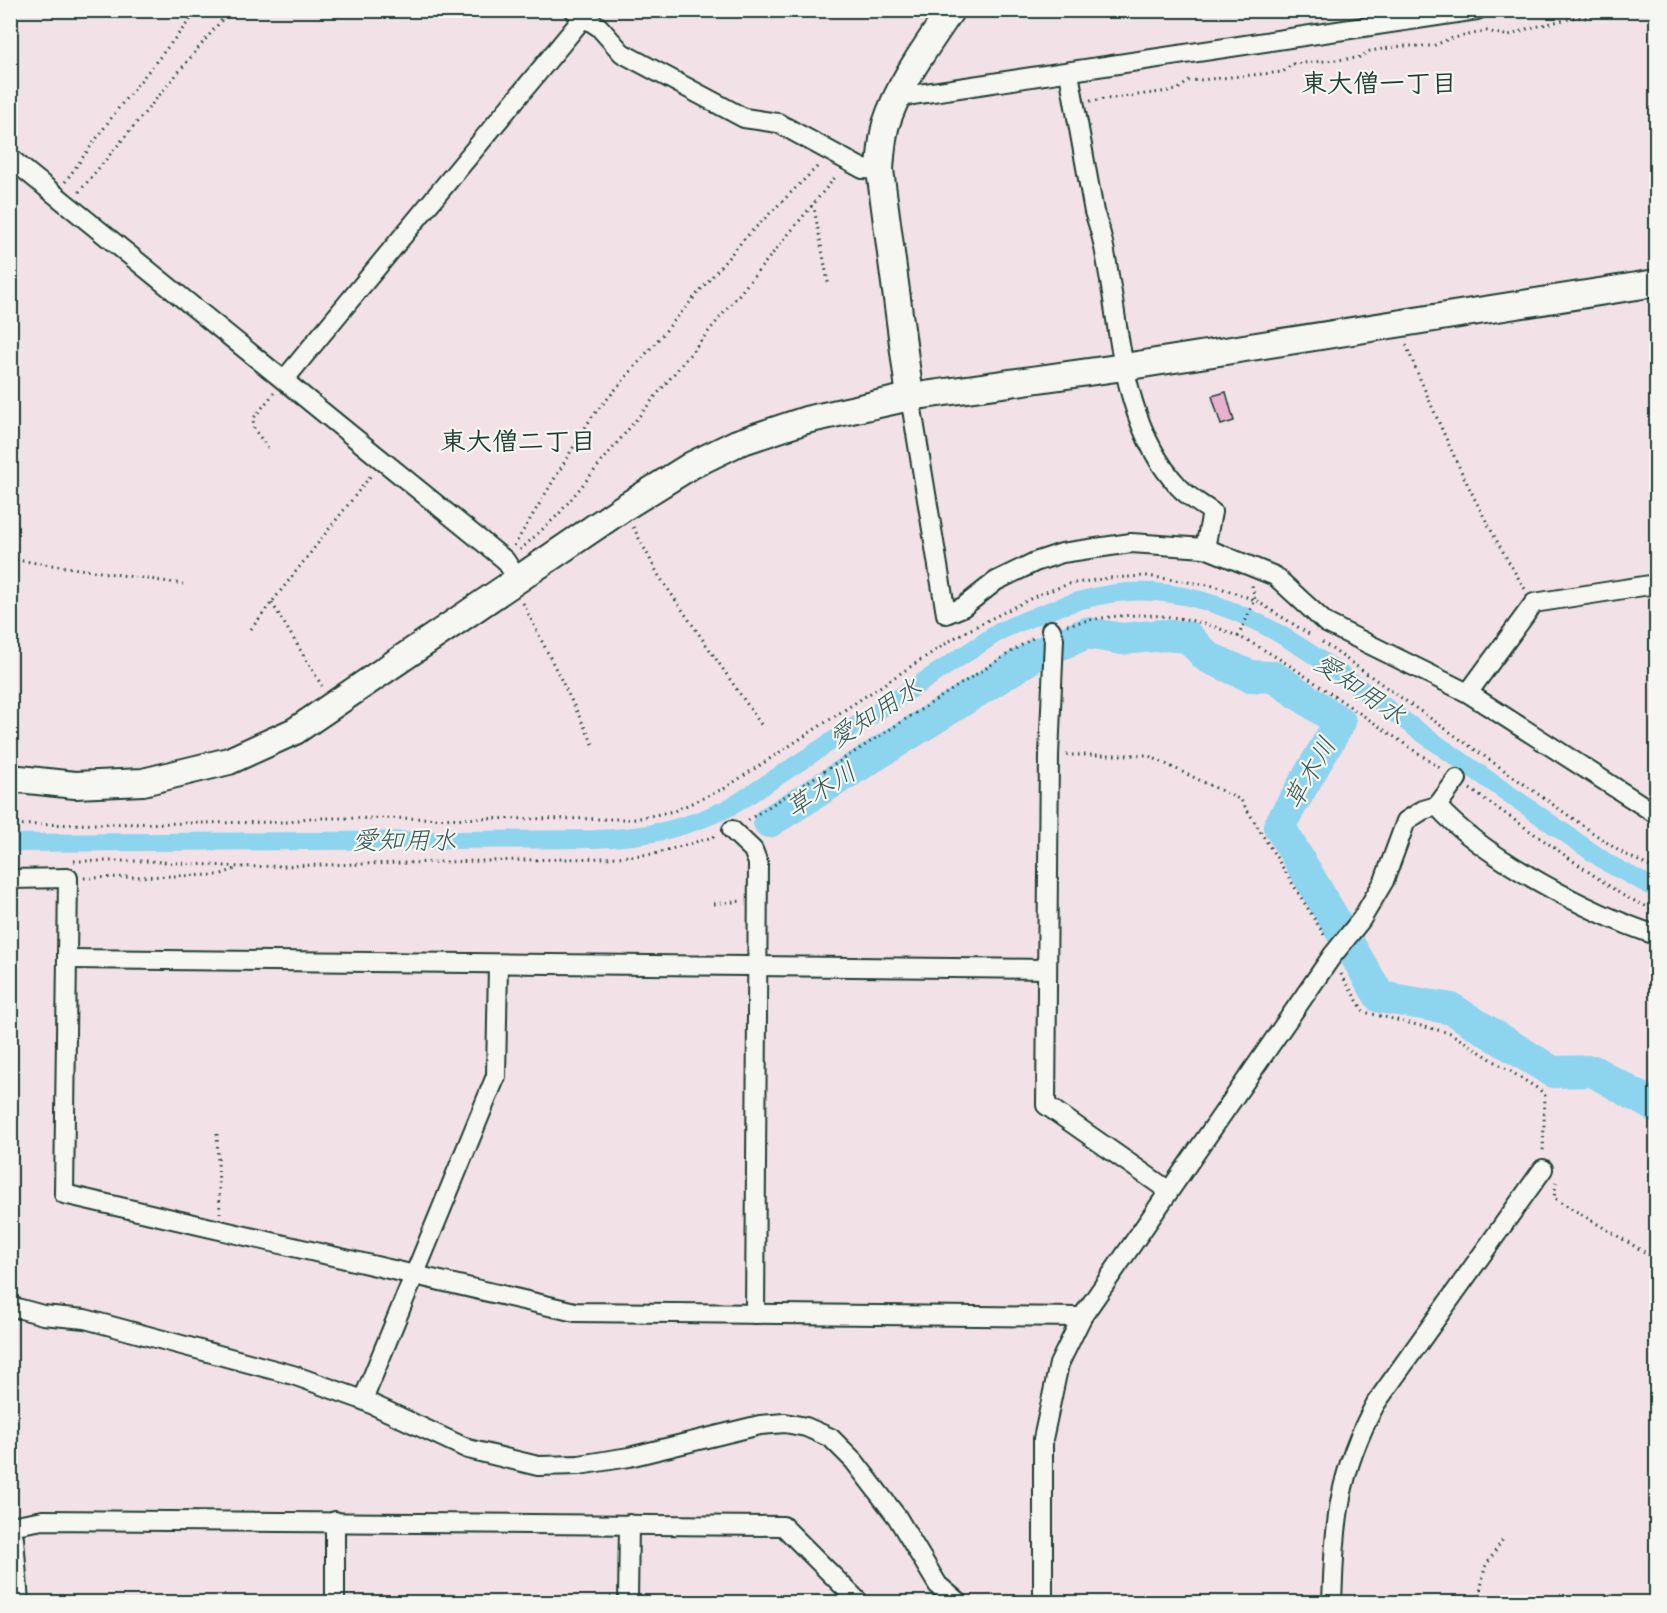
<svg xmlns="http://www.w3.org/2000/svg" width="1667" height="1613" viewBox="0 0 1667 1613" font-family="Caveat,'Klee One',sans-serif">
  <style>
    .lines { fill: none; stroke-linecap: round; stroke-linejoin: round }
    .canal { stroke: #8dd4ef; stroke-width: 18 }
    .river { stroke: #8dd4ef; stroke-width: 32 }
    .building { fill: #e7b2ce; stroke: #1f3d34; stroke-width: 1.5 }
    .street-casing { stroke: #1f3d34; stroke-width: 22 }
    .secondary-casing { stroke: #1f3d34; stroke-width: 30 }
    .path { stroke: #1f3d34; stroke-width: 3; stroke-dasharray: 1.5 4.5; stroke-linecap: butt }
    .street { stroke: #f6f6f2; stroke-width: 18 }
    .secondary { stroke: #f6f6f2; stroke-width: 26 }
    .labels { text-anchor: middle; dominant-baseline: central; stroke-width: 4.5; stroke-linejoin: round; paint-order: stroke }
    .neighbourhood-label { font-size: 26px; font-weight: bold; fill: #1f3d34; stroke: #f6f6f2 }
    .water-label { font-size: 26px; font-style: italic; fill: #355b59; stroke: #f6f6f2 }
  </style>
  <rect width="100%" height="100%" fill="#f2e2e7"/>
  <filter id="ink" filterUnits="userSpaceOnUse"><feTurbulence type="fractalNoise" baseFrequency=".0167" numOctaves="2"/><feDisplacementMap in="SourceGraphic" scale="12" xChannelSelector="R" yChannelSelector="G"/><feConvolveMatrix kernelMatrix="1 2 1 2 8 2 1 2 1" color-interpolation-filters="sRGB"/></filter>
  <g filter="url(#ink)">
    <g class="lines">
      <path class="canal" d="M10,843L595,839C648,837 686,829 734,805L1002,630C1042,613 1083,595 1127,592C1242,585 1336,673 1423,734C1485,777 1547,821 1609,864L1656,889"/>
      <path class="river" d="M769,822L1035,655L1087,633L1122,639L1163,635L1188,637L1207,657L1250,676L1274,677L1340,722L1279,826L1380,997L1452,1009L1553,1072L1593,1071L1656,1107"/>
    </g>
    <path class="building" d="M1226,392L1234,421L1221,425L1212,396Z"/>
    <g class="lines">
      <defs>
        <g id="street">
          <path d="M575,11L599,27L622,53L744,118L778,123L863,169L880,170"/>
          <path d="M1069,73L1094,212C1104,238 1107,265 1112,293C1122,359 1131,436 1179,487C1188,497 1201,504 1212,512L1205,548"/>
          <path d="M899,97L1477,10"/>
          <path d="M10,158L505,560L519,581"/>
          <path d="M284,380L583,18"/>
          <path d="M910,397L946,614L963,607L996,581L1035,562L1062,553L1131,543L1205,548L1275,576L1326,623L1468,693L1656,814"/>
          <path d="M1051,630L1054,639L1049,755L1046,1105L1169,1191"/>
          <path d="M1468,693L1534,603L1656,584"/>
          <path d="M1437,806L1457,779"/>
          <path d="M732,830L753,850L758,863L755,1314"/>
          <path d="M10,879L68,878L64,1194L575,1312L1082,1317"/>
          <path d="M68,959L1046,969"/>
          <path d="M10,1306L43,1315L85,1319L293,1375L363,1400L468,1449L538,1466L579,1465L629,1457L760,1425L785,1423L806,1427L831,1438L854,1461L897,1517L938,1585L958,1602"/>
          <path d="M363,1400L496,1076L498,965"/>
          <path d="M335,1521V1602"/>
          <path d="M10,1526L43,1520L783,1526L859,1602"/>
          <path d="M628,1602L629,1524"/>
          <path d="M1043,1602V1439L1059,1364L1082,1317L1332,956L1361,920L1384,881L1406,821L1423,810L1437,806C1482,857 1591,914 1656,935"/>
          <path d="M1332,1602C1335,1524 1337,1474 1376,1403L1543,1169"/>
        </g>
        <g id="secondary">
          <path d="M910,397L880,170C881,155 882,139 886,124C899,83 927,46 951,10"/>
          <path d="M10,778L75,785L143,782L229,761L295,731L623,508L692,465L737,443L806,420L910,397L1124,367L1656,283"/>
          <path d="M10,1539L15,1602"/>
        </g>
      </defs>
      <use href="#street" class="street-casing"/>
      <use href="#secondary" class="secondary-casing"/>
      <g class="path">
        <path d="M1090,101L1177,90L1189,81L1283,72L1292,64L1358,58L1370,51L1402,46H1433L1449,39L1487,31L1509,36L1527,29L1576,17L1588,18L1625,10"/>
        <path d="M65,182L120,106L198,10"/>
        <path d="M79,192L230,10"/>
        <path d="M811,206L814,208L829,287"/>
        <path d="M1406,345C1442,432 1475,508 1525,589"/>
        <path d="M268,448L254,429L253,419L274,393"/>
        <path d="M633,527L659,576L762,726"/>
        <path d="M514,546L591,418L745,238L820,164"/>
        <path d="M520,550L558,515L837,175"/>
        <path d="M10,559L183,584"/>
        <path d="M272,603L322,686"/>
        <path d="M523,603L593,744"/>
        <path d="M1067,625C1111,614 1153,611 1198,622C1247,634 1292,667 1333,695C1370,720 1406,745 1443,770"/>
        <path d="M251,629L372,474"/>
        <path d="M1238,637L1255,600L1252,585"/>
        <path d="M1322,642L1619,851L1656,870"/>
        <path d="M1066,755H1147L1241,800L1326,938"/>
        <path d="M1470,789L1622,895L1656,911"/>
        <path d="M748,820L1036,636"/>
        <path d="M10,825L290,822L307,818L635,819L674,811L725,788L959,635L1040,594L1069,584L1109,578L1147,576L1215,586L1255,600L1309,634"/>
        <path d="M74,861H148L241,867L606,858L654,854L716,836"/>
        <path d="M84,878L219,875L238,868"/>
        <path d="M714,904L742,901"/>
        <path d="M1341,974L1364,1012L1450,1033L1540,1090L1545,1096L1543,1151"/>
        <path d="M217,1134L220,1213"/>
        <path d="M1556,1182L1554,1198L1656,1259"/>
        <path d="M1478,1602L1485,1567L1503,1539"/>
      </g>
      <use href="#street" class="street"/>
      <use href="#secondary" class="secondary"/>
    </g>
  </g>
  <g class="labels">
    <g class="neighbourhood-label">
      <text x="1379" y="83">東大僧一丁目</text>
      <text x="518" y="441">東大僧二丁目</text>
    </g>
    <g class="water-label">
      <text transform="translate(1360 689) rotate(35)">愛知用水</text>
      <text transform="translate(875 713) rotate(-33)">愛知用水</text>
      <text transform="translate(1310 773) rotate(-60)">草木川</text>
      <text transform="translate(821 790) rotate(-32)">草木川</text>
      <text x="404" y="840">愛知用水</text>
    </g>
  </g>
  <rect width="1667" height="1613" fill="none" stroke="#f6f6f2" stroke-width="36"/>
  <rect x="18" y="18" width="1631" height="1577" fill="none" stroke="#1f3d34" stroke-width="2" filter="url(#ink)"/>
</svg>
